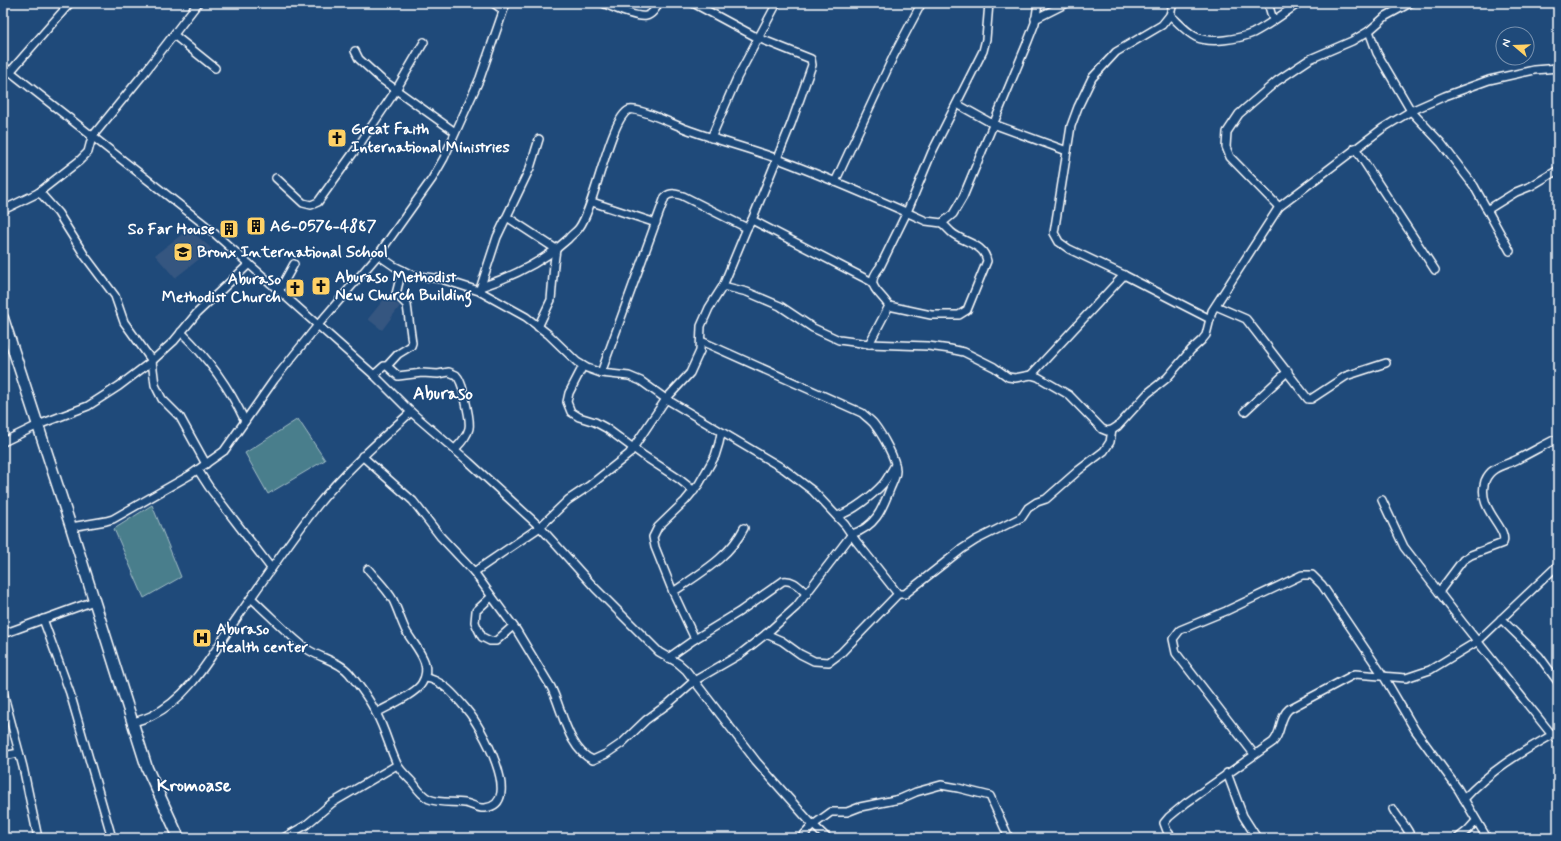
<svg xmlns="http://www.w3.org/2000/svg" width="1561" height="841" viewBox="0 0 1561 841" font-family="Mynerve,sans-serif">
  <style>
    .built { fill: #365680 }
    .park { fill: #4a7e8c; stroke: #a4bec6 }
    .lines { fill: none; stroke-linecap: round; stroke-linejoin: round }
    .street-casing { stroke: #fff; stroke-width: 10 }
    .secondary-casing { stroke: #fff; stroke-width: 13 }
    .street { stroke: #1f4a7a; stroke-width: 7 }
    .secondary { stroke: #1f4a7a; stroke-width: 10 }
    .labels { text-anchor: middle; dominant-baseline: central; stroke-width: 3; stroke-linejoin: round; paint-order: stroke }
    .poi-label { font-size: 16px; font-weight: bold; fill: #fff; stroke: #1f4a7a; text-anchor: start }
    .quarter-label { font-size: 18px; font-weight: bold; fill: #fff; stroke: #1f4a7a }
  </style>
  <rect width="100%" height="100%" fill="#1f4a7a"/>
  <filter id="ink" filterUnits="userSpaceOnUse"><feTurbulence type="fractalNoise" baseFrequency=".025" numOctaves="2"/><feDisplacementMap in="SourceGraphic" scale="8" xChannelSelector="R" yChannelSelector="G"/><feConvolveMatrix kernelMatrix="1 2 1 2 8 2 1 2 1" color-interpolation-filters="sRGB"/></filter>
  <g filter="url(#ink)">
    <g class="built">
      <path d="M189,229L212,249L175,278L155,255Z"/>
      <path d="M385,298L400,306L382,330L368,319Z"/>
    </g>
    <g class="park">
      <path d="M298,419L325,460L268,494L245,453Z"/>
      <path d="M152,505L181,577L144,598L114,529Z"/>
    </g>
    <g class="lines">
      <defs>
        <g id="street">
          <path d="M493,3L503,10"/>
          <path d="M603,3C612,7 636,18 646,16C652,15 656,8 659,3"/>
          <path d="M1173,3L1170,15L1162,25L1116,52L1092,78L1078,107L1071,126L1054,233L1059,242L1069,249L1124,275L1210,319"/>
          <path d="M1268,3L1273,20"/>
          <path d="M1170,15C1178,22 1186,32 1196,37C1210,44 1239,39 1253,33C1269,25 1284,13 1299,3"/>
          <path d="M1035,19L1067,3"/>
          <path d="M1369,31L1377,53L1411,111L1441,143L1474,186L1510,251"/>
          <path d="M174,35L215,68"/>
          <path d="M355,51L359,59L381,79L455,132"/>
          <path d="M3,66L205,225L374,375L411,412L469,462L540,527L595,588L659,652L678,663L686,670L756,761L810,822L827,838"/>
          <path d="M10,72L70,3"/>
          <path d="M957,104L993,124L1067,151"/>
          <path d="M711,138L737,78L777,3"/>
          <path d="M1355,148L1435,270"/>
          <path d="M276,178L303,203L311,205L318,202L359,145L396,90L424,42"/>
          <path d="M835,182L894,55L920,6"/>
          <path d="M38,193L42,195L58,213L85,256L115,296L124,322L152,361L155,385L162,399L180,417L206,464"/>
          <path d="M592,202L656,223"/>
          <path d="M1279,207L1230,157L1226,147L1227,132L1239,114L1277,81L1310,59L1352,41L1369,31L1386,16L1410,3"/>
          <path d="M3,210L38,193L79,161L88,152L92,137L145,72L198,3"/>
          <path d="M1487,210L1516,192L1531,186L1558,170"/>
          <path d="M507,217L556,249"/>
          <path d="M752,220L872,282"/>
          <path d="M378,255L394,266L412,275L441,279L479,291L526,317L548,334L577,362L587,368L601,373L629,376L641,381L666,399L784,469L813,491L845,525L856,541L898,594H905L962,549L976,540L1022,517L1028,508L1037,502L1046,499L1079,470L1104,451L1110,442L1112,430"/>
          <path d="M723,286L747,292L780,306L813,328L839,340L869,344L928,346L950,349L964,352L994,367L1008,377L1015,378L1031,375L1038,377L1069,395L1102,429L1107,431L1112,430L1118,426L1148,393L1167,378L1191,350L1202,340L1206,335L1212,311L1279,207L1383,128L1411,111L1445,96L1489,80L1534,70L1558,68"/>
          <path d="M481,287C514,276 543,262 568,239C571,235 576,232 579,228C595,207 610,118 629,110C638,107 675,125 686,129C716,140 748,148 778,159C828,178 877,199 926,221L942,223L953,214L963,197L1028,41L1035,23L1038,3"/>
          <path d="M480,289L497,237L530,168L539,139"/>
          <path d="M279,291L294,264"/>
          <path d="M889,306L931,315H959L967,310L987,261C984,243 963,243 951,232C948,229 945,226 942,223"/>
          <path d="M1216,306L1246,319L1308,399H1311L1346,376L1386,363"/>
          <path d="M538,327L551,300L554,264L556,249"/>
          <path d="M181,332C208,358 229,387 245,421"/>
          <path d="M869,344L889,306C878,289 864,287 880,267L907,212L932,152L983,51L986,39L989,3"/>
          <path d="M387,366L398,354L411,346L412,343L407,305L396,294L402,270"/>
          <path d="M583,366L569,393L567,402L571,412L579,417L595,422L606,428L644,456L679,479L694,491"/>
          <path d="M601,373L665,197C671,192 677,194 683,196L747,228"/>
          <path d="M374,375L384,366H387L398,376L422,373L438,374L449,372L456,375C462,381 463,391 465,398C470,424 475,429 455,449"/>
          <path d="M1031,375L1124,275"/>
          <path d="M1245,411L1288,371"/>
          <path d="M3,442L38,425L88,406L119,386L152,361L174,341L197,313L249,264"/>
          <path d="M362,456L413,501L440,536L474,572L517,631L551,687C562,708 568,750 593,760L606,754L622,743L646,720L668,704L694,681L739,655L766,634L796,607L852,534C875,527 882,510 890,489C892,484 896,477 896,471C897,460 881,433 874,424C871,420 866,417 862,413L701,341"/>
          <path d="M198,470L209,487L271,568"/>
          <path d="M1382,500L1404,547L1462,622L1552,735L1558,740"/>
          <path d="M837,516C852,512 873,495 883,484C888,478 891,471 895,465"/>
          <path d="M71,527L106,521L113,519L190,475L224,451L274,380L318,325L378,255L432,179L444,158L480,78L506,3"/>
          <path d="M368,569C376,579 387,589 393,600C398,610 401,621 406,631C415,647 434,664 422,683C417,693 387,707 376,713"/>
          <path d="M474,572L540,527L568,500L589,486L629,454L666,399L690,373L700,351L701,326L709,308L723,286L747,228L752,220L791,124L812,65L811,59L758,38L693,3"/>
          <path d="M673,592C699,574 730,557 744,528"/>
          <path d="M1439,592L1463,560L1471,555L1503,543C1509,527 1476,510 1485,481C1487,476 1490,472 1495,469C1502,465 1510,463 1518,459C1530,453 1542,446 1554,440"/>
          <path d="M491,597L476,611L475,622L477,627L482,637L490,641H496L513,626"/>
          <path d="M251,598C270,615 287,634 307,649C320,658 339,661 349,673C358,684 370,700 376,713C385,729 389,747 397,764C400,771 409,778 414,784C418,790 423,796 429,799C441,804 453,801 465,803C472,804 478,809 485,808C525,804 480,725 467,710C457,698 442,679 425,678"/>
          <path d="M43,619L70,693L112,838"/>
          <path d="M1501,619L1539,656L1558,682"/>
          <path d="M3,634L94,601"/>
          <path d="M766,634L782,641L800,654L814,661L829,662L841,653L898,594"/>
          <path d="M695,639L739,612L783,581C793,579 800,588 807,594"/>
          <path d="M668,658L695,639L673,592L655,547L653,537L658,527L685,501L699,484L715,456L719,443L721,433"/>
          <path d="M3,692L23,767L38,838"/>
          <path d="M134,722C139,720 145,719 151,716C192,697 214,650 239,615C265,578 290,541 317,506C345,471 378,442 411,412"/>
          <path d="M1254,754L1176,653L1173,639L1180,630L1226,611L1302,575H1312L1322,585L1384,677L1415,730L1458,789L1487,838"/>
          <path d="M3,756L19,753"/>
          <path d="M1227,773L1243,816L1257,838"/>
          <path d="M1464,799C1491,770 1518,754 1552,735"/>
          <path d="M1393,809C1398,819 1409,828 1411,838"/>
          <path d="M285,837L306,825L332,803L397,765"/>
          <path d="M801,838L813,825L831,812H847L860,807L900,799L916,792L941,785L958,788L990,796L1009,838"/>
          <path d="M1173,838L1167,831L1164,823L1169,817L1186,803L1273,742C1282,733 1279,717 1289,709L1355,674L1406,678L1430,670L1478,641L1558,565"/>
          <path d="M1458,838L1467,831L1476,821"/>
        </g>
        <path id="secondary" d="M3,318L71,527L147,768L179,838"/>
      </defs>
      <use href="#street" class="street-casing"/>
      <use href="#secondary" class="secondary-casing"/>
      <use href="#street" class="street"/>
      <use href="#secondary" class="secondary"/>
    </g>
  </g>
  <defs>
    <symbol id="church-square" viewBox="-11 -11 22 22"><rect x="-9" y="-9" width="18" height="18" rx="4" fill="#ffd166" stroke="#1f4a7a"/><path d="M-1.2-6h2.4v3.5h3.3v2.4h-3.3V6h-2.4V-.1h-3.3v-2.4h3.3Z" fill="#111"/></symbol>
    <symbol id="building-square" viewBox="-11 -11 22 22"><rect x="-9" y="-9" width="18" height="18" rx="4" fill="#ffd166" stroke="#1f4a7a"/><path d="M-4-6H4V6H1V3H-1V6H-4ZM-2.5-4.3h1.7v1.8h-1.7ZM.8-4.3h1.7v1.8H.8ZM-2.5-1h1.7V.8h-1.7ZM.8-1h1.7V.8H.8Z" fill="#111"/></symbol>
    <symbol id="school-square" viewBox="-11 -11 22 22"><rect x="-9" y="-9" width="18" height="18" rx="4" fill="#ffd166" stroke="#1f4a7a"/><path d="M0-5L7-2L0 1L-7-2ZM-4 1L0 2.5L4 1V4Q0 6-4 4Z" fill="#111"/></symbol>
    <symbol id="hospital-square" viewBox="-11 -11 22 22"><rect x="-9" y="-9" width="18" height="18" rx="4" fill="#ffd166" stroke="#1f4a7a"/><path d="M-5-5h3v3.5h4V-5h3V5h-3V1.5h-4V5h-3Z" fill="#111"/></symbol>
  </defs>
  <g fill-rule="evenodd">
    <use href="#church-square" x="326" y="127" width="22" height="22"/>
    <use href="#building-square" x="245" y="215" width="22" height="22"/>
    <use href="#building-square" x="218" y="218" width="22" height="22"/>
    <use href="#school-square" x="172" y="241" width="22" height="22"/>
    <use href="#church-square" x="310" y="275" width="22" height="22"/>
    <use href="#church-square" x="284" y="277" width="22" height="22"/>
    <use href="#hospital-square" x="191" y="627" width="22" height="22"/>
  </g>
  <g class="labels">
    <g class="poi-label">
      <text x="351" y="129">Great Faith<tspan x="351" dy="18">International Ministries</tspan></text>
      <text x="270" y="226">AG-0576-4887</text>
      <text x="215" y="229" text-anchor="end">So Far House</text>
      <text x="197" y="252">Bronx International School</text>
      <text x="335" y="277">Aburaso Methodist<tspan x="335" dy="18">New Church Building</tspan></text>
      <text x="281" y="279" text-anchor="end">Aburaso<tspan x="281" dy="18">Methodist Church</tspan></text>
      <text x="216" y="629">Aburaso<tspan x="216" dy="18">Health center</tspan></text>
    </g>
    <g class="quarter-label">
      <text x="443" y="394">Aburaso</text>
      <text x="194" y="786">Kromoase</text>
    </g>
  </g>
  <rect width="1561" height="841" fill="none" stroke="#1f4a7a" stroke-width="16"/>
  <rect x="8" y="8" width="1545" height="825" fill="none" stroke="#fff" stroke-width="1.5" filter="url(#ink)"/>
  <g transform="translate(1515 46) rotate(289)"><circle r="19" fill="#1f4a7a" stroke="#7992af"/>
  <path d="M0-3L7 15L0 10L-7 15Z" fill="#ffd166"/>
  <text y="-6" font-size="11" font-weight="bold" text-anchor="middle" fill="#ffffff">N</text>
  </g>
</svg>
